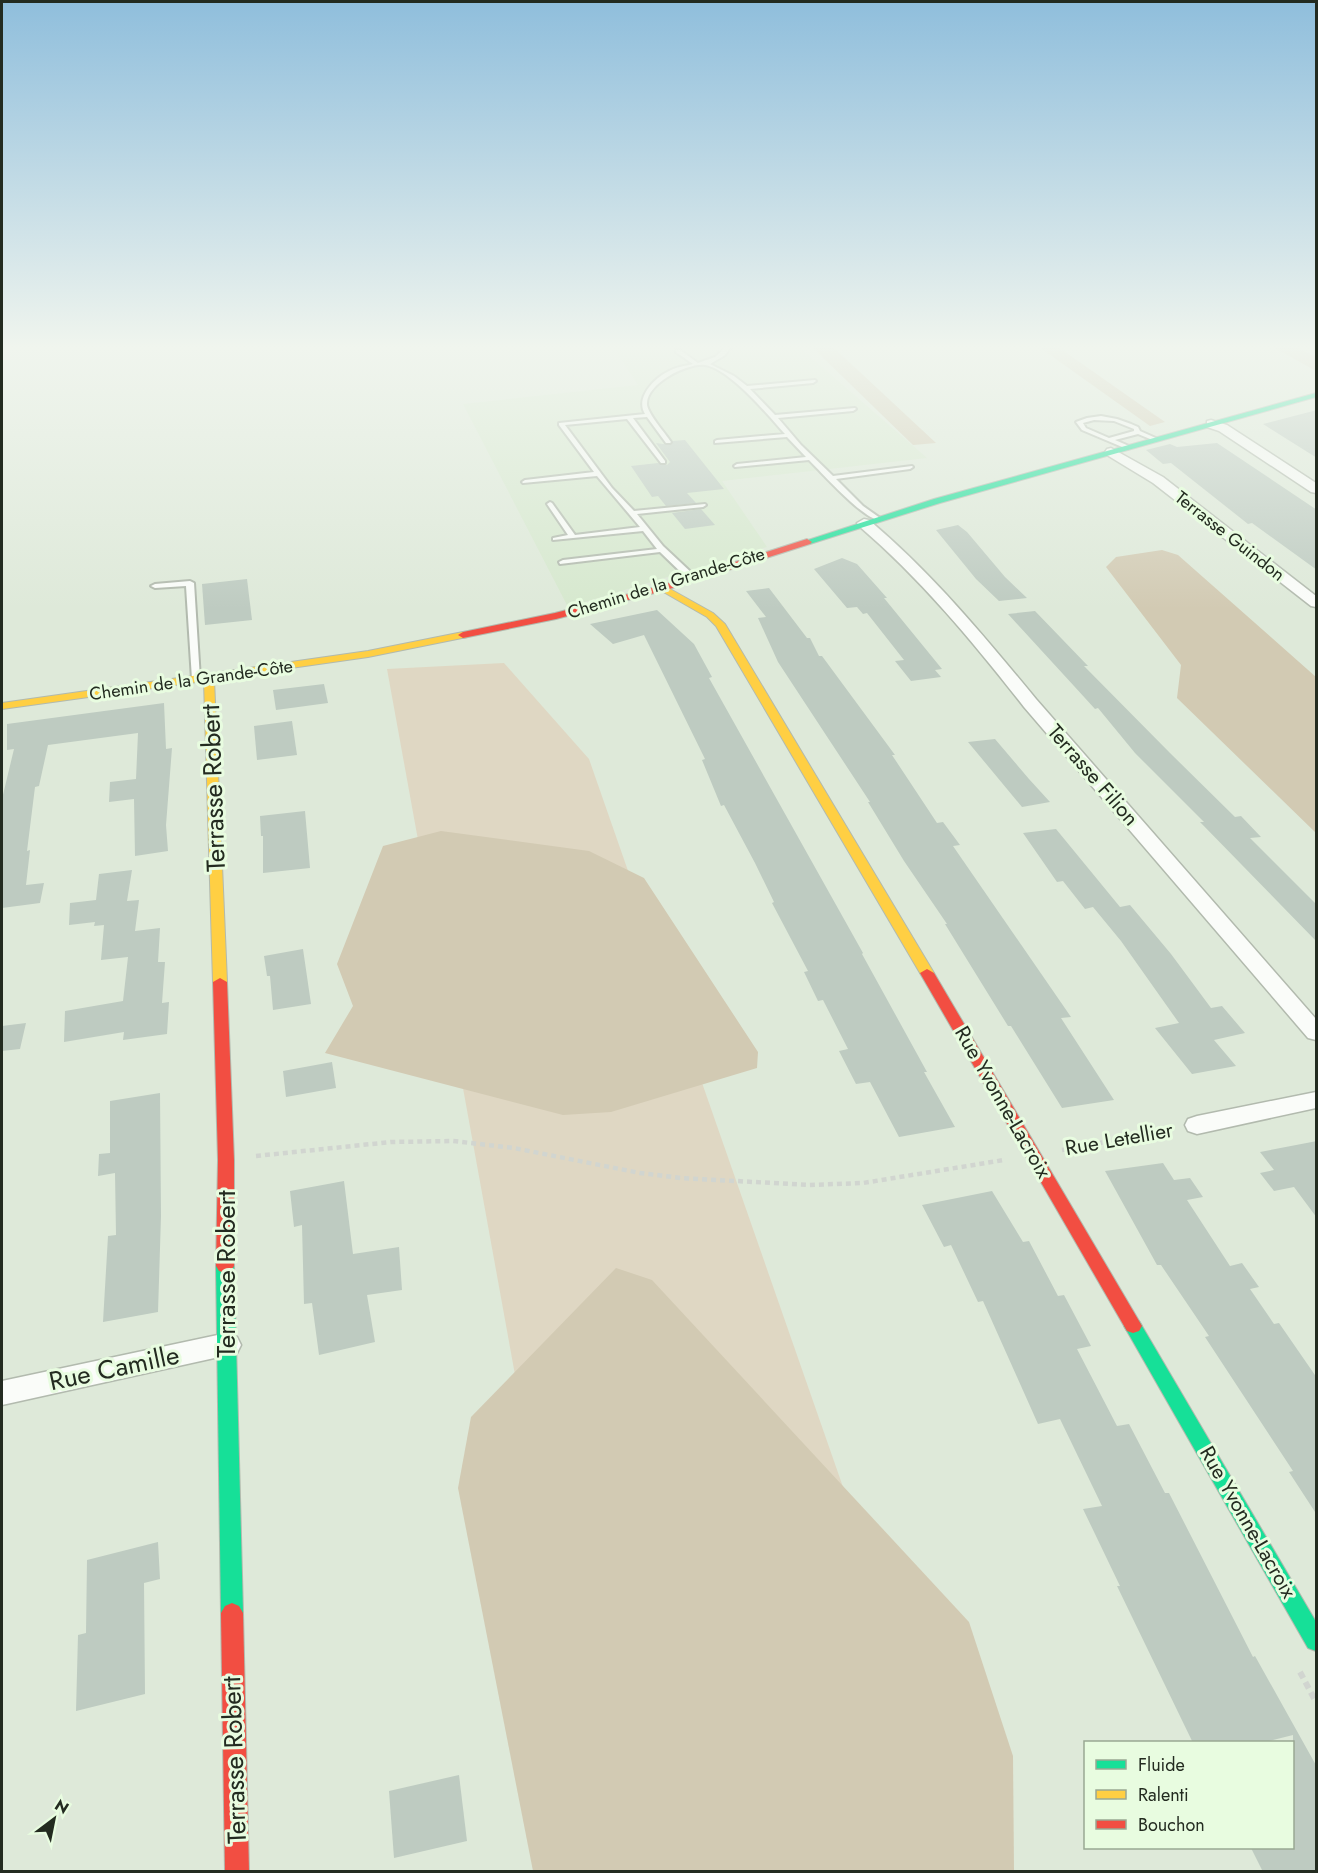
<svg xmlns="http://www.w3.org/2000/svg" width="1318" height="1873" viewBox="0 0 1318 1873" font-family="Jost,sans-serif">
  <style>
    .built { fill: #d6e8ce }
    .green { fill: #dfd7c3 }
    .forest { fill: #d2cab3 }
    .building { fill: #becbc1 }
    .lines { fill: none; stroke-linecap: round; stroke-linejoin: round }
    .lane-casing { stroke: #b2baae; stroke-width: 4 }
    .street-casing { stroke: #b2baae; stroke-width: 3 }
    .fast-casing { stroke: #b2baae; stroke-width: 2 }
    .slow-casing { stroke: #b2baae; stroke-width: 2 }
    .jam-casing { stroke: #b2baae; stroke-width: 2 }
    .path-far1 { stroke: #d1d5d0; stroke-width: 4.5; stroke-dasharray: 5 4; stroke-linecap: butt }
    .path { stroke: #d1d5d0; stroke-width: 6; stroke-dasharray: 7 4.5; stroke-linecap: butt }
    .lane { fill: #fafcf9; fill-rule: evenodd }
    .street { fill: #fafcf9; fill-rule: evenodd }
    .fast { fill: #16e098; fill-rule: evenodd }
    .slow { fill: #ffcf43; fill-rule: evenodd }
    .jam { fill: #f24e42; fill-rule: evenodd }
    .labels { text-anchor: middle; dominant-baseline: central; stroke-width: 6; stroke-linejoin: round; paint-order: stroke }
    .far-street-label { font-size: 18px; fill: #232b20; stroke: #e8fce0 }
    .street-label { font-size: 21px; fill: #232b20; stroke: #e8fce0 }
    .near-street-label { font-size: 26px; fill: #232b20; stroke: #e8fce0 }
  </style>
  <rect width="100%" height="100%" fill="#dee9d9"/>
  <path class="built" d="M613,347H799L927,458L722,481L767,547L568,607L463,404L638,385Z"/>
  <path class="green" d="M504,663L589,759L977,1871H605L387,669Z"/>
  <g class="forest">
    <path d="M812,347H833L936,443L913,445Z"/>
    <path d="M1039,347H1058L1165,422L1150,426Z"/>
    <path d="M1273,347H1296L1316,357V371Z"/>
    <path d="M1162,550L1178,555L1316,677V833L1177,698L1181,665L1106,567L1116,557Z"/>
    <path d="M441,831L589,851L644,878L758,1052L757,1068L611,1112L563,1115L325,1053L353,1006L337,964L383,846Z"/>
    <path d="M616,1268L652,1280L969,1622L1013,1756L1014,1871H533L458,1488L471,1417Z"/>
  </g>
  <g class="building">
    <path d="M1317,410V458L1263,424Z"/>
    <path d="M685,440L724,489L687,493L696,503L666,506L658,496L652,497L631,466L658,463L667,465L670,462L656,443L670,445L673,441Z"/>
    <path d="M1217,443L1317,510V570L1252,523L1248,524L1171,463L1163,464L1146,450L1170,444L1177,447Z"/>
    <path d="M701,509L715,525L685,529L672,513Z"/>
    <path d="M958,525L967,532L1005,577L1027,598L999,601L976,579L936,530Z"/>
    <path d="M842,558L857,564L887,598H884L942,669L935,670L941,677L911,681L895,661L904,660L867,613L863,614L857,607L847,608L814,569Z"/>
    <path d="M247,579L252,620L205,625L202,584Z"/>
    <path d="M769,588L807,638H810L819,656H822L895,755H892L937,823L943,822L960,845L953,846L1071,1017L1061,1018L1114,1100L1062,1108L1011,1026H1008L945,924H947L904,861L868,802H870L778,662L758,618L766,617L746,591Z"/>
    <path d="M657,610L694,644L712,677L709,678L863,953L862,954L927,1072H924L955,1127L899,1137L870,1082L856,1084L839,1051L848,1049L823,1000L818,1001L804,972L808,971L772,903L774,902L755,863L724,805L721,806L702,760L705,759L644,635L613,644L590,624Z"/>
    <path d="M1035,611L1088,666H1084L1170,753L1235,817L1241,816L1261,837L1250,838L1317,905V942L1200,822H1204L1135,753L1098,708L1095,709L1074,686L1008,614Z"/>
    <path d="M324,684L328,703L276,710L273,690Z"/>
    <path d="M164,703L166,749L172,748L166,825L168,851L135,856L134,799L109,802L110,782L136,779L138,733L48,745L39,786L35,787L27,851L30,850L26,885L44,883L40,903L2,908V799L14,749L7,750V724Z"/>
    <path d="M292,721L297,755L257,760L254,726Z"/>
    <path d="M995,739L1029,779L1050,802L1022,807L968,742Z"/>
    <path d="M305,811L310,868L263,873V836H261L260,816Z"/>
    <path d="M1056,829L1120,907L1130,905L1171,954L1211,1008L1222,1006L1245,1033L1214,1040L1236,1066L1192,1074L1155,1028L1179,1023L1121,941L1093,907L1085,909L1063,881L1057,882L1023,833Z"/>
    <path d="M132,870L127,901L139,900L135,931L160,928L158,962H165L162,1003L169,1002L167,1034L123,1040L124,1032L64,1042L65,1011L123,1001L128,957L101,960L104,925L94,926L95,922L69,925L70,903L96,900L99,874Z"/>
    <path d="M303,949L311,1004L273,1010L270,976H267L264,956Z"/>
    <path d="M26,1023L20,1049L2,1051V1026Z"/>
    <path d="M332,1062L336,1088L286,1097L283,1071Z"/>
    <path d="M160,1093L161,1216L158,1312L103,1322L108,1236L116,1235L115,1173L98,1176L99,1154L110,1153V1101Z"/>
    <path d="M1317,1141V1218L1294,1187L1274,1191L1260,1173L1274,1170L1260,1152Z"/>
    <path d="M1163,1163L1174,1180L1190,1178L1203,1197L1187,1200L1230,1266L1242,1263L1259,1287L1250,1289L1274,1324L1279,1323L1317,1378V1515L1289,1472L1293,1471L1205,1337L1209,1336L1161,1265H1157L1105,1171Z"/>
    <path d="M344,1181L353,1254L399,1247L402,1290L367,1295L375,1342L319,1355L312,1303L304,1304L302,1225L294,1227L290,1191Z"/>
    <path d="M992,1191L1023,1242L1029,1241L1058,1296L1064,1295L1091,1346L1077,1349L1117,1426L1129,1424L1165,1493H1169L1253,1657L1255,1656L1317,1767V1872H1263L1251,1848H1293V1735L1261,1743H1193L1117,1586H1120L1083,1509L1102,1506L1060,1419L1038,1424L983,1301L978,1302L951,1245L944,1247L922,1205Z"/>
    <path d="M158,1542L160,1579L144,1583L145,1694L76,1711L78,1635L86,1633L87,1560Z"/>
    <path d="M459,1775L467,1841L394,1858L389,1791Z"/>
  </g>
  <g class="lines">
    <defs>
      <g id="lane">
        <path d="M726,347H731L725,355L710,364L734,376L747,386L815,380L816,381L813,383L750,389L775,415L855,408L856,409L853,411L778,418L801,445L833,476L912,466L913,467L910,469L836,479L863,506L880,518V520C865,521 822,473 809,460L735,467L734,466L737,464L806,457L787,437L715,443V441L717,440L785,434C768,415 730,369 705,365C687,363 648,383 647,403C646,412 666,434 671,442L670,443H666L647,417L633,418L665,461V463H661L627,419L565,425L612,488L634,511L705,504L706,505L703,507L637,514L663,546L695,576V580H689L660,552L560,564L559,562L563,560L657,549L643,531L553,540V538L568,535L547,504L550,502L552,503L575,535L640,527L597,476L523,483L522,482L525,480L594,472L559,425V423L645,414C635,398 654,378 669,371C676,367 685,366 693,364L676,352V350H680L698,363L715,357Z"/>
        <path d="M1101,416L1117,419L1131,424L1138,427L1140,431L1158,439L1155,441L1138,434L1115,440L1129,446V448L1127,449L1082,430L1076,422L1087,418ZM1094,420L1114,421L1134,429V431L1109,438L1086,428L1083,423Z"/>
        <path d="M190,581L194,583L200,679L196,681L192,679L186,586L155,588L151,586L155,584Z"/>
      </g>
      <g id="street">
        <path d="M1211,420L1227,425L1316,483V493L1311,492L1219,431L1207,427V421Z"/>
        <path d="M1111,448L1163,477L1316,596V607L1311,606L1153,483L1107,455L1105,452L1107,449Z"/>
        <path d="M864,519L869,520C932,573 984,636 1036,699L1316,1019V1040L1308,1038L1024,707C973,642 921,579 859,526L857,523Z"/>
        <path d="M1316,1092V1108L1197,1134L1188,1131L1185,1125L1188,1119L1197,1116Z"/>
        <path d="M227,1333L237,1337L241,1345L237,1353L2,1405V1381Z"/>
      </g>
      <g id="fast">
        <path d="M1316,393V397L940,503L810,544L802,542L934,499Z"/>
        <path d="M225,1259L231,1261L234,1266L243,1613L239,1620L232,1623L225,1620L221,1613L216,1266L219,1261Z"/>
        <path d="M1133,1319L1139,1321L1316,1622V1651L1308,1648L1127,1331L1124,1326L1127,1321Z"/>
      </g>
      <g id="slow">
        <path d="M663,585L713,613L725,624L934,973L932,976L927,977L920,973L716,626L707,617L660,590L658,588Z"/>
        <path d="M463,632L467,633V637L368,657L214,679L227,982L220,986L213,982L204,681L2,709V703L368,651Z"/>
      </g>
      <g id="jam">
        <path d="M807,539L812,542L810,544L666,590L556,619L463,638L458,635L463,632L555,613L660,586Z"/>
        <path d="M927,969L934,973L1139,1321L1142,1326L1139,1331L1133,1333L1127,1331L920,973Z"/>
        <path d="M220,978L227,982L234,1160V1266L231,1271L225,1273L219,1271L216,1266L218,1160L213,982Z"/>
        <path d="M232,1603L239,1606L243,1613L249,1872H225L221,1613L225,1606Z"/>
      </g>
    </defs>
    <use href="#lane" class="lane-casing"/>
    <use href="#street" class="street-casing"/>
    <use href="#fast" class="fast-casing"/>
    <use href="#slow" class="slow-casing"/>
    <use href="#jam" class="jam-casing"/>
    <g class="path-far1">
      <path d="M1062,1150L1176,1129"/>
      <path d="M256,1156L391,1142L453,1141L514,1148L640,1173L681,1178L809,1185L863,1183L1004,1160"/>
    </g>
    <path class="path" d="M1300,1672L1316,1702"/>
    <use href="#lane" class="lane"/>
    <use href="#street" class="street"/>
    <use href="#fast" class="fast"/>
    <use href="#slow" class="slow"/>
    <use href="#jam" class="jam"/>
  </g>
  <linearGradient id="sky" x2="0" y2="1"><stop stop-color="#8fbedc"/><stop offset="0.57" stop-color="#f0f5ee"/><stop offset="1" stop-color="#f0f5ee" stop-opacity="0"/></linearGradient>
  <rect width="1318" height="609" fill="url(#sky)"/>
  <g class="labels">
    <g class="far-street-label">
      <text transform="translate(1230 536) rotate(38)">Terrasse Guindon</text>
      <text transform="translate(666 583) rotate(-17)">Chemin de la Grande-Côte</text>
      <text transform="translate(191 680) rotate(-8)">Chemin de la Grande-Côte</text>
    </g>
    <g class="street-label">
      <text transform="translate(1093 775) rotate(49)">Terrasse Filion</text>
      <text transform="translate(1003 1102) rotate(60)">Rue Yvonne-Lacroix</text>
      <text transform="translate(1119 1139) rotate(-10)">Rue Letellier</text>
      <text transform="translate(1248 1522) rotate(60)">Rue Yvonne-Lacroix</text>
    </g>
    <g class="near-street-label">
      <text transform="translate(213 788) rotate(-92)">Terrasse Robert</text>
      <text transform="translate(226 1274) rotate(-90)">Terrasse Robert</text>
      <text transform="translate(114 1368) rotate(-12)">Rue Camille</text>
      <text transform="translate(234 1760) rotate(-92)">Terrasse Robert</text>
    </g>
  </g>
  <rect width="1318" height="1873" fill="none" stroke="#232b20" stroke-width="6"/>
  <rect x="1084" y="1741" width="210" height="108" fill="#e8fce0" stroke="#99a893" stroke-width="1.5"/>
  <rect x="1096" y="1760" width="30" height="9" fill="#16e098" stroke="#99a893" stroke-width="1.5"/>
  <text x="1138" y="1771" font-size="18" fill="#232b20">Fluide</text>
  <rect x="1096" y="1790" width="30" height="9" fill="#ffcf43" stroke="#99a893" stroke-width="1.5"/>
  <text x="1138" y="1801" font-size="18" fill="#232b20">Ralenti</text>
  <rect x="1096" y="1820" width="30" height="9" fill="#f24e42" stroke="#99a893" stroke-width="1.5"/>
  <text x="1138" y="1831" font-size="18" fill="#232b20">Bouchon</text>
  <g transform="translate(54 1819) rotate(32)" stroke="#e8fce0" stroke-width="4.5" paint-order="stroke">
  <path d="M0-4.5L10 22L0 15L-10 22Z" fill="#232b20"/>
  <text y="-9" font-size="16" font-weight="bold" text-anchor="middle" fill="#232b20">N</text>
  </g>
</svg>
